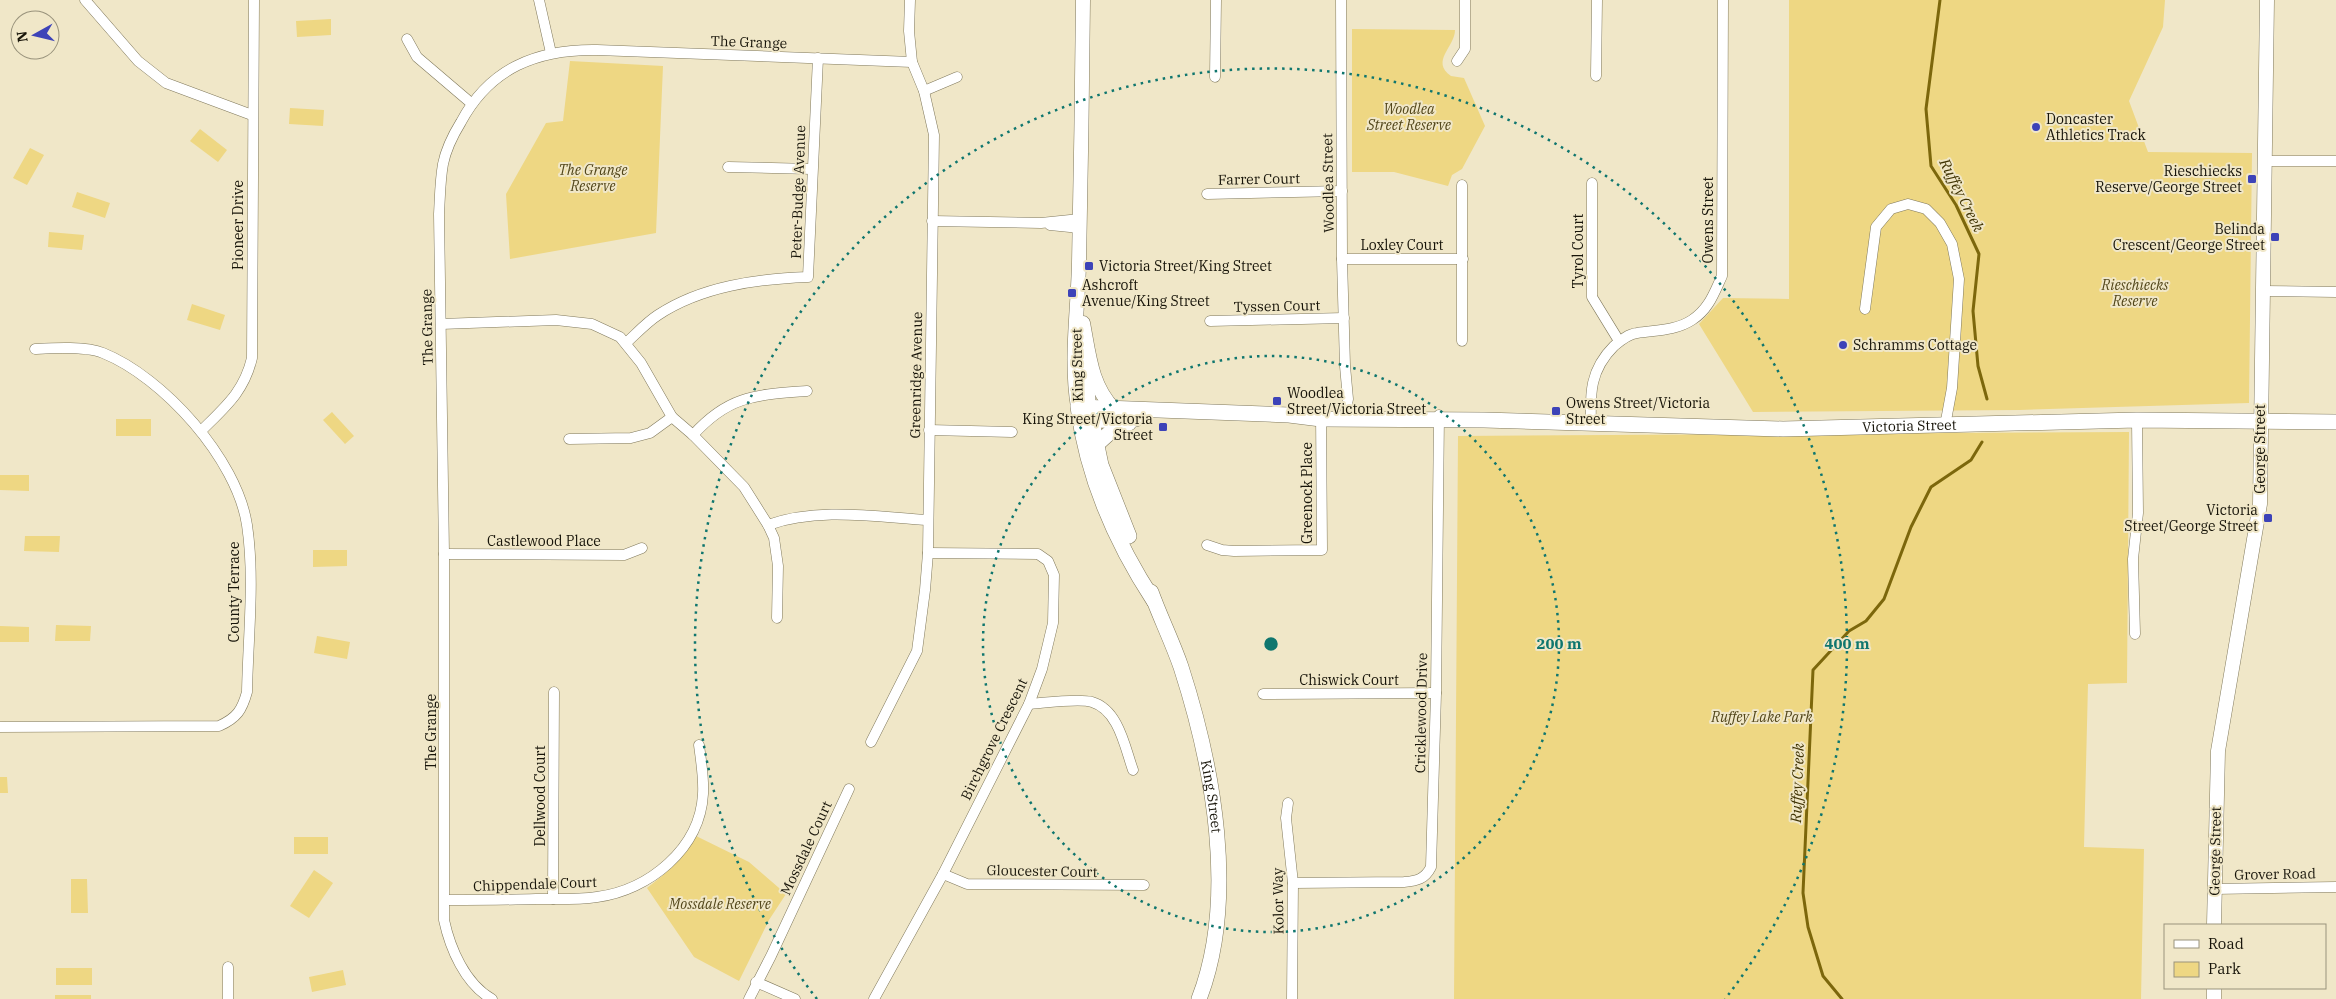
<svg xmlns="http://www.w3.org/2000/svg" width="2336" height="999" viewBox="0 0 2336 999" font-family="'IBM Plex Serif',serif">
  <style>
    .green { fill: #eed783 }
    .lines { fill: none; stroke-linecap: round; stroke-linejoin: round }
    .stream { stroke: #7c670c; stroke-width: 3 }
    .street-casing { stroke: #80795c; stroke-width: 11 }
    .secondary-casing { stroke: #80795c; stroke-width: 15 }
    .primary-casing { stroke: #80795c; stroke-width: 16 }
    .street { stroke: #fff; stroke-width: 10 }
    .secondary { stroke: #fff; stroke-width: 14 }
    .primary { stroke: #fff; stroke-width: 15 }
    .ring { fill: none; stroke: #0f766e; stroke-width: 2.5; stroke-dasharray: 2.5 5 }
    .poi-dot { fill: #3d43b8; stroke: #f0e7c8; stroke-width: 2 }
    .labels { text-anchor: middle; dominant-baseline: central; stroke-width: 4; stroke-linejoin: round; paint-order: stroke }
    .street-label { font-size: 14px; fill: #171409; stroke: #f0e7c8 }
    .park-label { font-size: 14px; font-style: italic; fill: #514519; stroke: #f0e7c8 }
    .poi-label { font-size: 14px; fill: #171409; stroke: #f0e7c8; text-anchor: start }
    .water-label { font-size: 15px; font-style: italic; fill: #3f3303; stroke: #f0e7c8 }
    .centre { fill: #0f766e; stroke: #f0e7c8; stroke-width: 2.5 }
    .ring-label { font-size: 15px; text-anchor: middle; font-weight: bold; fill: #0f766e; stroke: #f0e7c8; stroke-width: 4; stroke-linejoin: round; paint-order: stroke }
  </style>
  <rect width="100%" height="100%" fill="#f0e7c8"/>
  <g class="green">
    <path d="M1789,0H2165L2163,27L2129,101L2148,152L2252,153L2249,403L2019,410L1753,412L1699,324L1723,298L1789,299Z"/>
    <path d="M331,19V35L297,37L296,21Z"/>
    <path d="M1352,29L1455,30C1455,47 1430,61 1451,76L1464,78L1485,126L1462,169L1452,175L1448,186L1394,172H1352Z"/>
    <path d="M570,61L663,66L656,233L510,259L506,194L546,123L563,121Z"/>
    <path d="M290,108L324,110L323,126L289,124Z"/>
    <path d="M200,129L227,150L218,162L190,141Z"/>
    <path d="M30,148L44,155L27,185L13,178Z"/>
    <path d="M77,192L110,203L105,218L72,207Z"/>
    <path d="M49,232L84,235L82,250L48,247Z"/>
    <path d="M192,304L225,315L220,330L187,320Z"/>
    <path d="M332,412L354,436L345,444L323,420Z"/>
    <rect x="116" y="419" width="35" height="17"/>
    <path d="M2129,432L2127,683L2088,684L2084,847L2144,849L2141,999H1454L1458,436Z"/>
    <path d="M0,475H29V491L0,490Z"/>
    <path d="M25,536H60L59,552L24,551Z"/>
    <path d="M313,550H347V566L313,567Z"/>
    <path d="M56,625L91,626L90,641H55Z"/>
    <path d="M0,626L29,627V642H0Z"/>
    <path d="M317,636L350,642L347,659L314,653Z"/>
    <path d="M0,777H7L8,793H0Z"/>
    <path d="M694,835L749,862L786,894L769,920L739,981L694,957L647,888C667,873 683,858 694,835Z"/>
    <rect x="294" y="837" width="34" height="17"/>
    <path d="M314,870L333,883L309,918L290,906Z"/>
    <path d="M71,879H87L88,913H71Z"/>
    <rect x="56" y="968" width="36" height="17"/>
    <path d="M343,970L346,985L312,992L309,977Z"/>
    <rect x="55" y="995" width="36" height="4"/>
  </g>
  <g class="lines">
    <g class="stream">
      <path d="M1940,0L1926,109L1931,166L1956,205L1979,254L1973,311L1978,366L1987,399"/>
      <path d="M1842,999L1823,976L1808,927L1803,893L1813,670L1849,631L1866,621L1884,599L1911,527L1931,487L1971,460L1982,442"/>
    </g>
    <defs>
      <g id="street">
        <path d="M85,0L138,61L166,83L252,115"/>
        <path d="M539,0L551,53"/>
        <path d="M1341,0L1342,259L1345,366L1348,399L1344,419"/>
        <path d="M407,39L417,57L471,103"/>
        <path d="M1457,61L1465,49V0"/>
        <path d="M1596,76L1597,0"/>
        <path d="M1215,77L1216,0"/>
        <path d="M924,91L957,77"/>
        <path d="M2264,161H2336"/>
        <path d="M728,167L812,169"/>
        <path d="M1592,183V297L1619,341"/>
        <path d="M1207,194L1342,191"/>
        <path d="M932,221L1041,223L1080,219"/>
        <path d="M1050,225L1080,228"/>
        <path d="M1342,259H1463"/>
        <path d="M2263,291L2336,292"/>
        <path d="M1865,309L1876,227L1891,209L1908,204L1926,209L1940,223L1952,244L1959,279L1952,388L1945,426"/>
        <path d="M1210,321L1344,318"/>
        <path d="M441,324L556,320L592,324L620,337L641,363L672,417L693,435L744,487L768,525L774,538L778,566L777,618"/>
        <path d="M1462,341V185"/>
        <path d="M626,343C636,334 647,322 658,315C702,286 757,279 808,277L818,58"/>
        <path d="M1591,424C1590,393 1590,370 1614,346C1620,341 1628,334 1637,333C1656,330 1675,331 1692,320C1709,309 1714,293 1722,276L1723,0"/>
        <path d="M929,430L1012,432"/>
        <path d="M201,431C225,407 244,392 252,358L254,0"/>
        <path d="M693,435C729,395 756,395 807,391"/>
        <path d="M569,439L631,438L650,433L672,417"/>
        <path d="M768,525C818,507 876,517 928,520"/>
        <path d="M1207,545L1222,550L1234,551L1322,550L1321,411"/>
        <path d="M444,554L624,555L642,548"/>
        <path d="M2135,634L2133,559L2138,513L2137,420"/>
        <path d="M1263,694L1436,693"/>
        <path d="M1029,704C1044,703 1079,698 1092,702C1119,710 1125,748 1133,770"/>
        <path d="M0,727L219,726C237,718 242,710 247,692C248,637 255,579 247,525C237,459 163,377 103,353C86,346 53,348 35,349"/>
        <path d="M871,742L917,651L925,590L928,553L934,135L924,91L912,62L909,31L910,0"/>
        <path d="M1288,803L1286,818L1293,883L1292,999"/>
        <path d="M943,874L967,884L1144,885"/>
        <path d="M1293,883L1404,882C1417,881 1425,879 1431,867L1436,693L1439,415"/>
        <path d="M2214,889L2336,887"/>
        <path d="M553,899L554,692"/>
        <path d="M445,900C475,900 506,900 536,899C556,899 577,900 597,897C649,890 700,849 703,794C704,778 701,761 699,745"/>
        <path d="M228,967V999"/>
        <path d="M756,982L795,999"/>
        <path d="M492,999C465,984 450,948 444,920V554L439,214C440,197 440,181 443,164C446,149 453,135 461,122C490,68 537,49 597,50L912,62"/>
        <path d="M749,999L771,956L849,789"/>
        <path d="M874,999L943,874L1029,704L1042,669L1053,623L1054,575L1048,561L1038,554L928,553"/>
      </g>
      <g id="secondary">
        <path d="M1083,323C1089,354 1091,386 1114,409"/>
        <path d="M1084,345L1089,407"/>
        <path d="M1078,407C1070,360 1078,311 1079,263C1081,175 1082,88 1083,0"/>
        <path d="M2214,925L2218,751L2260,504L2267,0"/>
        <path d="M2214,999V988"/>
      </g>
      <g id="primary">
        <path d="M1089,407L1101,465L1129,536"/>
        <path d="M1081,421L1136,419"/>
        <path d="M1096,445L1116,427L1129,423"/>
        <path id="s1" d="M1151,592C1160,617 1172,641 1181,667C1213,766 1238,898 1199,999"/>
        <path id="s2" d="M1154,601C1116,543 1087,476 1078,407L1289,415L1321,419L1484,420L1783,429L2137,420L2336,422"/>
      </g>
    </defs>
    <use href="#street" class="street-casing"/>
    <use href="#secondary" class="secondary-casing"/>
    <use href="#primary" class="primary-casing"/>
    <use href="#street" class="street"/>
    <use href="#secondary" class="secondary"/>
    <use href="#primary" class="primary"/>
  </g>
  <g class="ring">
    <circle cx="1271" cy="644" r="288"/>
    <path d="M817 999A576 576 0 1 1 1725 999"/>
  </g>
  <g class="poi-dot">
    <circle cx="2036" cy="127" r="5"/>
    <rect x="2247" y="174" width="10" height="10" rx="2.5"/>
    <rect x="2270" y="232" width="10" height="10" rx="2.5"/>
    <rect x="1084" y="261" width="10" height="10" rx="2.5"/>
    <rect x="1067" y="288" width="10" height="10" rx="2.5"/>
    <circle cx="1843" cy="345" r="5"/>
    <rect x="1272" y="396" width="10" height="10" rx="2.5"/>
    <rect x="1551" y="406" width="10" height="10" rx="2.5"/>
    <rect x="1158" y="422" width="10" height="10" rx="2.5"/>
    <rect x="2263" y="513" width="10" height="10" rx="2.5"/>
  </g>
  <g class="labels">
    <g class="street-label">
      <text transform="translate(749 42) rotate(2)">The Grange</text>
      <text transform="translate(1259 179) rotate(-1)">Farrer Court</text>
      <text transform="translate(1328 183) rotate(-91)">Woodlea Street</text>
      <text transform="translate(798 192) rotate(-88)">Peter-Budge Avenue</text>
      <text transform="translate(1708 220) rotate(-90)">Owens Street</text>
      <text transform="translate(238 225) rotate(-90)">Pioneer Drive</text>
      <text x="1402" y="245">Loxley Court</text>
      <text transform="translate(1578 251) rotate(-90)">Tyrol Court</text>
      <text transform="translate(1277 306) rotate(-1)">Tyssen Court</text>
      <text transform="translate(427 327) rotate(-91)">The Grange</text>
      <text transform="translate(1077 365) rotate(-91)">King Street</text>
      <text transform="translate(916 375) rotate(-89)">Greenridge Avenue</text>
      <text stroke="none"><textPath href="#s2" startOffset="1042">Victoria Street</textPath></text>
      <text transform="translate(2260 449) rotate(-90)">George Street</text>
      <text transform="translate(1307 493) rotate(-90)">Greenock Place</text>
      <text x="544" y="541">Castlewood Place</text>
      <text transform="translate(234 592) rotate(-90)">County Terrace</text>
      <text x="1349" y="680">Chiswick Court</text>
      <text transform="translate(1421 713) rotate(-89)">Cricklewood Drive</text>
      <text transform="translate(431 732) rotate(-90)">The Grange</text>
      <text transform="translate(994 739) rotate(-64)">Birchgrove Crescent</text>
      <text transform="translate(540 796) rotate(-90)">Dellwood Court</text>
      <text stroke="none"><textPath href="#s1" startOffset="214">King Street</textPath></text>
      <text transform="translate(806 848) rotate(-65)">Mossdale Court</text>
      <text transform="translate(2215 851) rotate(-89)">George Street</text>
      <text transform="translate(1042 871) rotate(1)">Gloucester Court</text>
      <text transform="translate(2275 874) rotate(-1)">Grover Road</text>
      <text transform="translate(535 884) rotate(-2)">Chippendale Court</text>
      <text transform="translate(1278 901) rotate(-91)">Kolor Way</text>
    </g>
    <g class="park-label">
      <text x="1409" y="109">Woodlea<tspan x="1409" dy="16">Street Reserve</tspan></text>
      <text x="593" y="170">The Grange<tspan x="593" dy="16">Reserve</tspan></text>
      <text x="2135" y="285">Rieschiecks<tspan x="2135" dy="16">Reserve</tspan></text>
      <text x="1762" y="717">Ruffey Lake Park</text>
      <text x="720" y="904">Mossdale Reserve</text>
    </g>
    <g class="poi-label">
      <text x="2046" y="119">Doncaster<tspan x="2046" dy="16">Athletics Track</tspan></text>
      <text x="2242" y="171" text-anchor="end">Rieschiecks<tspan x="2242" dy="16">Reserve/George Street</tspan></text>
      <text x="2265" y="229" text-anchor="end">Belinda<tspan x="2265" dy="16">Crescent/George Street</tspan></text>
      <text x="1099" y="266">Victoria Street/King Street</text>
      <text x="1082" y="285">Ashcroft<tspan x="1082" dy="16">Avenue/King Street</tspan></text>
      <text x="1853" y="345">Schramms Cottage</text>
      <text x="1287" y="393">Woodlea<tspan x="1287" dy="16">Street/Victoria Street</tspan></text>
      <text x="1566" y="403">Owens Street/Victoria<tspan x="1566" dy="16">Street</tspan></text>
      <text x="1153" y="419" text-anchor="end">King Street/Victoria<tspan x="1153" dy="16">Street</tspan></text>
      <text x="2258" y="510" text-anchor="end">Victoria<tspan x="2258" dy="16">Street/George Street</tspan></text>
    </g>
    <g class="water-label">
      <text transform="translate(1962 195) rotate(63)">Ruffey Creek</text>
      <text transform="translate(1797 783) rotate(-88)">Ruffey Creek</text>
    </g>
  </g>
  <circle cx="1271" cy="644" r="8" class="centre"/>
  <g class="ring-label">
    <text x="1559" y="649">200 m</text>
    <text x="1847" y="649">400 m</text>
  </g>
  <rect x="2164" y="924" width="162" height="65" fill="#f0e7c8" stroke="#99937c"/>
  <rect x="2174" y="940" width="25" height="8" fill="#ffffff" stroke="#99937c"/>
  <text x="2208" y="949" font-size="15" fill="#171409">Road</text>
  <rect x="2174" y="962" width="25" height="15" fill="#eed783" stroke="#99937c"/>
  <text x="2208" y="974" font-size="15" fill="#171409">Park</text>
  <g transform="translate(35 35) rotate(262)"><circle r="24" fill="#f0e7c8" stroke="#99937c"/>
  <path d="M0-4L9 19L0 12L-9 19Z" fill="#3d43b8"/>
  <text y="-8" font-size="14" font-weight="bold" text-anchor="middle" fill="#171409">N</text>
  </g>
</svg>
